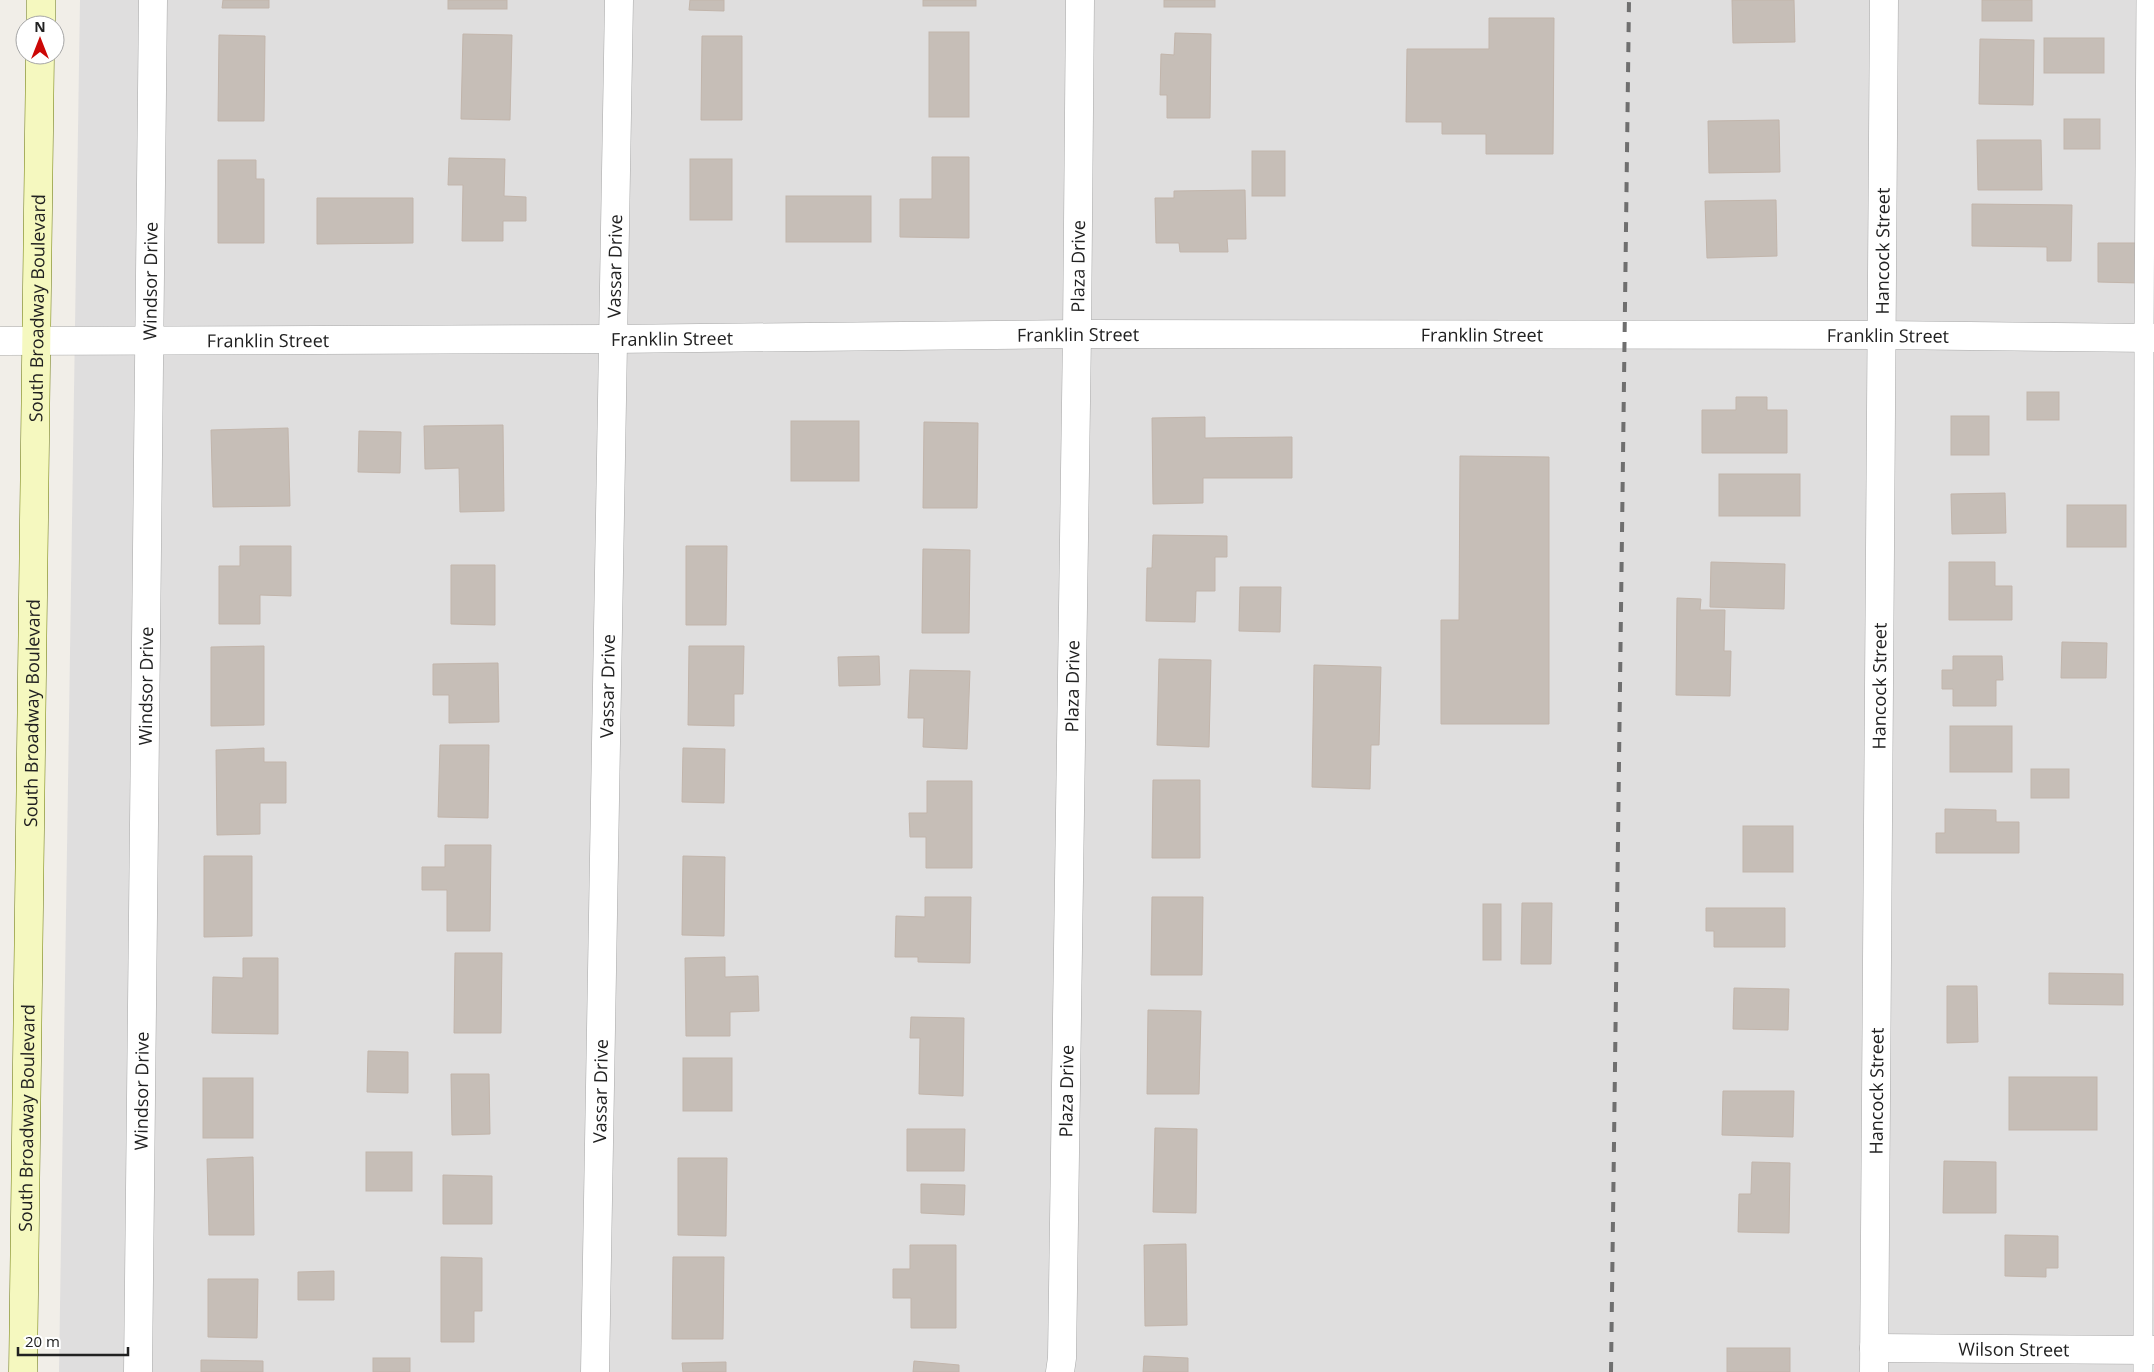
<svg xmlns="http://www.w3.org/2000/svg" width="2154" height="1372" viewBox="0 0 2154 1372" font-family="'Open Sans',sans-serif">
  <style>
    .residential { fill: #dfdede }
    .building { fill: #c6beb7; stroke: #c2b5ab }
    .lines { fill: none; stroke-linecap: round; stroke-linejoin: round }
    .lane-casing { stroke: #a8a8a8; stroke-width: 20 }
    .street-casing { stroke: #a8a8a8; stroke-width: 29 }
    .secondary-casing { stroke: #6b7808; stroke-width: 29 }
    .lane { stroke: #fff; stroke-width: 19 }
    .street { stroke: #fff; stroke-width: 28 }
    .secondary { stroke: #f5f8bf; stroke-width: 28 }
    .rail { stroke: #6f6f6f; stroke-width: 4; stroke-dasharray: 10 10; stroke-linecap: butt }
    .labels { text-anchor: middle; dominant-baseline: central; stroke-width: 4.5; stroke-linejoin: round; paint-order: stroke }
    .street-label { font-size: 18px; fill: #212121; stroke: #fff }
  </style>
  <rect width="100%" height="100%" fill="#f1eee8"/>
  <path class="residential" d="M80,0H2154V1372H59Z"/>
  <g class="building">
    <path d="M223,0H269V8H222Z"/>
    <rect x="448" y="0" width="59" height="9"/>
    <path d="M690,0H724V11L689,10Z"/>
    <rect x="923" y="0" width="53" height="6"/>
    <rect x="1164" y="0" width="51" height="7"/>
    <path d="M1732,0H1794L1795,42L1733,43Z"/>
    <rect x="1982" y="0" width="50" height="21"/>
    <path d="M1489,18H1554L1553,154H1486V134H1442V122H1406L1407,49H1489Z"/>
    <rect x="929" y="32" width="40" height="85"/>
    <path d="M1175,33L1211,34L1210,118H1167V95H1160L1161,54L1174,55Z"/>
    <path d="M463,34L512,35L510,120L461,119Z"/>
    <path d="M219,35L265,36L264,121H218Z"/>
    <path d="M702,36H742V120H701Z"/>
    <rect x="2044" y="38" width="60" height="35"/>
    <path d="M1980,39L2034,40L2033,105L1979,104Z"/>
    <rect x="2064" y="119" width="36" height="30"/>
    <path d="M1779,120L1780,172L1709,173L1708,121Z"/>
    <path d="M1977,140H2041L2042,190H1978Z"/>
    <rect x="1252" y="151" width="33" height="45"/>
    <path d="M932,157H969V238L900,237V199H932Z"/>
    <path d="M449,158L505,159L504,196L526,197V221H503V241H462L463,185H448Z"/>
    <rect x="690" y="159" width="42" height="61"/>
    <path d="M218,160H256V179H264V243H218Z"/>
    <path d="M1245,190L1246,239H1227L1228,252H1180L1179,243H1156L1155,198H1174V191Z"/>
    <rect x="786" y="196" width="85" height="46"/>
    <path d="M317,198H413V243L317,244Z"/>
    <path d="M1776,200L1777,256L1707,258L1705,201Z"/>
    <path d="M1972,204L2072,205L2071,261H2047V247L1972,246Z"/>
    <path d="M2098,243H2139L2138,283L2098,282Z"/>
    <rect x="2027" y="392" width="32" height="28"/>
    <path d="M1736,397H1767V410H1787V453H1702V410H1736Z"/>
    <rect x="1951" y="416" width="38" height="39"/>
    <path d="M1205,417V438L1292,437V478H1203V503L1153,504L1152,418Z"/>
    <rect x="791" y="421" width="68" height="60"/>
    <path d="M924,422L978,423L977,508H923Z"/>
    <path d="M503,425L504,511L460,512L459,468L425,469L424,426Z"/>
    <path d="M288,428L290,506L213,507L211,430Z"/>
    <path d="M359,431L401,432L400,473L358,472Z"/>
    <path d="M1460,456L1549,457V724H1441V620H1459Z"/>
    <rect x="1719" y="474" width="81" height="42"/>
    <path d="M2005,493L2006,533L1952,534L1951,494Z"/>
    <rect x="2067" y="505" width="59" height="42"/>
    <path d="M1153,535L1227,536V557H1215V591H1196L1195,622L1146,621L1147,568H1152Z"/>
    <path d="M240,546H291V596L260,595V624H219V566H240Z"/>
    <path d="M686,546H727L726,625H686Z"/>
    <path d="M923,549L970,550L969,633H922Z"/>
    <path d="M1711,562L1785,564L1784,609L1710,607Z"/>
    <path d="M1949,562H1995V586H2012V620H1949Z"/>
    <path d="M451,565H495V625L451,624Z"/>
    <path d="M1240,587H1281L1280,632L1239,631Z"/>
    <path d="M1677,598L1701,599L1700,610H1725L1724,651H1731L1730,696L1676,695Z"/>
    <path d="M2062,642L2107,643L2106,678H2061Z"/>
    <path d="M264,646V725L211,726V647Z"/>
    <path d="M689,646H744L743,694H734V726L688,725Z"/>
    <path d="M879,656L880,685L839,686L838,657Z"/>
    <path d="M1953,656H2002L2003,680H1996V706H1953V689H1942V670H1953Z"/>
    <path d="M1159,659L1211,660L1209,747L1157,745Z"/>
    <path d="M498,663L499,722L449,723V695H433V664Z"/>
    <path d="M1314,665L1381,667L1379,745H1371L1370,789L1312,787Z"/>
    <path d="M910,670L970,671L967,749L923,747L924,718H908Z"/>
    <rect x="1950" y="726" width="62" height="46"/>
    <path d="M440,745H489L488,818L438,817Z"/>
    <path d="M264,748V762H286V803H260V834L217,835L216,750Z"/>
    <path d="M683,748L725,749L724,803L682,802Z"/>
    <rect x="2031" y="769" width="38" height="29"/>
    <path d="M1153,780H1200V858H1152Z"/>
    <path d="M927,781H972V868H926V837H910L909,813H927Z"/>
    <path d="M1945,809L1996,810V822H2019V853H1936V833H1945Z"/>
    <rect x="1743" y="826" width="50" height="46"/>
    <path d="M445,845H491L490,931H447V890H422V867H445Z"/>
    <path d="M204,856H252V936L204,937Z"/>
    <path d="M683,856L725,857L724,936L682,935Z"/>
    <path d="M925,897H971L970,963L918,962V957H895L896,916L925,917Z"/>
    <path d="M1152,897H1203L1202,975H1151Z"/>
    <path d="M1522,903H1552L1551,964H1521Z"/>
    <rect x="1483" y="904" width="18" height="56"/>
    <path d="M1706,908H1785V947H1714V931H1706Z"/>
    <path d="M455,953H502L501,1033H454Z"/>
    <path d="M725,957V977L758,976L759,1011L730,1012V1036H686L685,958Z"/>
    <path d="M243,958H278V1034L212,1033L213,977L243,978Z"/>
    <path d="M2049,973L2123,974V1005L2049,1004Z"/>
    <path d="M1947,986H1977L1978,1042L1947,1043Z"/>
    <path d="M1734,988L1789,989L1788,1030L1733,1029Z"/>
    <path d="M1148,1010L1201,1011L1199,1094H1147Z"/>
    <path d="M911,1017L964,1018L963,1096L919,1094L920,1038H910Z"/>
    <path d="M368,1051L408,1052V1093L367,1092Z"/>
    <rect x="683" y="1058" width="49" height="53"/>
    <path d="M451,1074H489L490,1134L452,1135Z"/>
    <rect x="2009" y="1077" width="88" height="53"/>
    <rect x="203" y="1078" width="50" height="60"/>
    <path d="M1723,1091H1794L1793,1137L1722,1135Z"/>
    <path d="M1155,1128L1197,1129L1196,1213L1153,1212Z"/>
    <path d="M907,1129H965L964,1171H907Z"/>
    <rect x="366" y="1152" width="46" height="39"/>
    <path d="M253,1157L254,1235H209L207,1159Z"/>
    <path d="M678,1158H727L726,1236L678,1235Z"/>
    <path d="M1944,1161L1996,1162V1213H1943Z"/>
    <path d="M1752,1162L1790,1163L1789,1233L1738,1232L1739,1194H1751Z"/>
    <path d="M443,1175L492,1176V1224H443Z"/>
    <path d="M921,1184L965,1185L964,1215L921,1213Z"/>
    <path d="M2005,1235L2058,1236V1268H2046V1277L2005,1276Z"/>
    <path d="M1186,1244L1187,1325L1145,1326L1144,1245Z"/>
    <path d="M910,1245H956V1328H911V1298H893V1269H910Z"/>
    <path d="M441,1257L482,1258V1311H474V1342H441Z"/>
    <path d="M673,1257H724L723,1339H672Z"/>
    <path d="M334,1271V1300H298V1272Z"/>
    <path d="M208,1279H258L257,1338L208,1337Z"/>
    <rect x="1727" y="1348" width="63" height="24"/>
    <path d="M1144,1356L1188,1358V1372H1143Z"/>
    <rect x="373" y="1358" width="37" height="14"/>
    <path d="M201,1360L263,1361V1372H201Z"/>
    <path d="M914,1361L959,1365V1372H913Z"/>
    <path d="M726,1362V1372H683L682,1363Z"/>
  </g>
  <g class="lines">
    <defs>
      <path id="lane" d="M2143,1372L2144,338L2146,0"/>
      <g id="street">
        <path id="s1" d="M0,341L612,339L1077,334L1881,335L2154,338"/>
        <path id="s2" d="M1874,1348L2154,1350"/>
        <path id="s3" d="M138,1372L153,0"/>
        <path id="s4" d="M595,1372L619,0"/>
        <path id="s5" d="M1060,1372L1062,1358L1077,334L1080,0"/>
        <path id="s6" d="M1874,1372L1884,0"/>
      </g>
      <g id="secondary">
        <path d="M41,25V0"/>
        <path id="s7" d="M23,1372L40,55"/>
      </g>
    </defs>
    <use href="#lane" class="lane-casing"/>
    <use href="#street" class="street-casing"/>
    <use href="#secondary" class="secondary-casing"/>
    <use href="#lane" class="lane"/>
    <use href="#street" class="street"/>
    <use href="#secondary" class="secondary"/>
    <path class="rail" d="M1611,1372L1629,0"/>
  </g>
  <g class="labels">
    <g class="street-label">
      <text stroke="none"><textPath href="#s6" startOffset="1121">Hancock Street</textPath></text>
      <text stroke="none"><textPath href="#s4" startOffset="1106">Vassar Drive</textPath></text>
      <text stroke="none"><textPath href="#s5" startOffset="1106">Plaza Drive</textPath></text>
      <text stroke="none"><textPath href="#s3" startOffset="1091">Windsor Drive</textPath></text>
      <text stroke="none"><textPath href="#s7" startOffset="1064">South Broadway Boulevard</textPath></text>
      <text stroke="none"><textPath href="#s1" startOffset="1078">Franklin Street</textPath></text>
      <text stroke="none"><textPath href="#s1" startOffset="1482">Franklin Street</textPath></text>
      <text stroke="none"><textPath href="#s1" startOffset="1888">Franklin Street</textPath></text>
      <text stroke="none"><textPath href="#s1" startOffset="672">Franklin Street</textPath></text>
      <text stroke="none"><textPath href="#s1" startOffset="268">Franklin Street</textPath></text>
      <text stroke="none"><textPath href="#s3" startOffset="686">Windsor Drive</textPath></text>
      <text stroke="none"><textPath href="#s4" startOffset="686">Vassar Drive</textPath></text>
      <text stroke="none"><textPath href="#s5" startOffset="686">Plaza Drive</textPath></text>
      <text stroke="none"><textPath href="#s6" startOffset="686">Hancock Street</textPath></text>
      <text stroke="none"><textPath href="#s7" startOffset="659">South Broadway Boulevard</textPath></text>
      <text stroke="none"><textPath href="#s3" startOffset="281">Windsor Drive</textPath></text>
      <text stroke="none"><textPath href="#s4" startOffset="281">Vassar Drive</textPath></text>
      <text stroke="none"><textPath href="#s5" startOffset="281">Plaza Drive</textPath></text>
      <text stroke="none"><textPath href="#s6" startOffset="281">Hancock Street</textPath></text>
      <text stroke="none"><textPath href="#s7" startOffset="254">South Broadway Boulevard</textPath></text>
      <text stroke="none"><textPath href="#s2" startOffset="140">Wilson Street</textPath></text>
    </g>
  </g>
  <g transform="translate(40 40)"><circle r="24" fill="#ffffff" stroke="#a6a6a6"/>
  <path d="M0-4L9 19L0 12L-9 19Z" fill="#cc0706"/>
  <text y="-8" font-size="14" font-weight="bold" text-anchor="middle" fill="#212121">N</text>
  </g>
  <path d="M18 1347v8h110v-8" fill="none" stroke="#212121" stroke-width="2.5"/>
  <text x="25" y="1347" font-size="15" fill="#212121" stroke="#ffffff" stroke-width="4" paint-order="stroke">20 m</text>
</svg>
